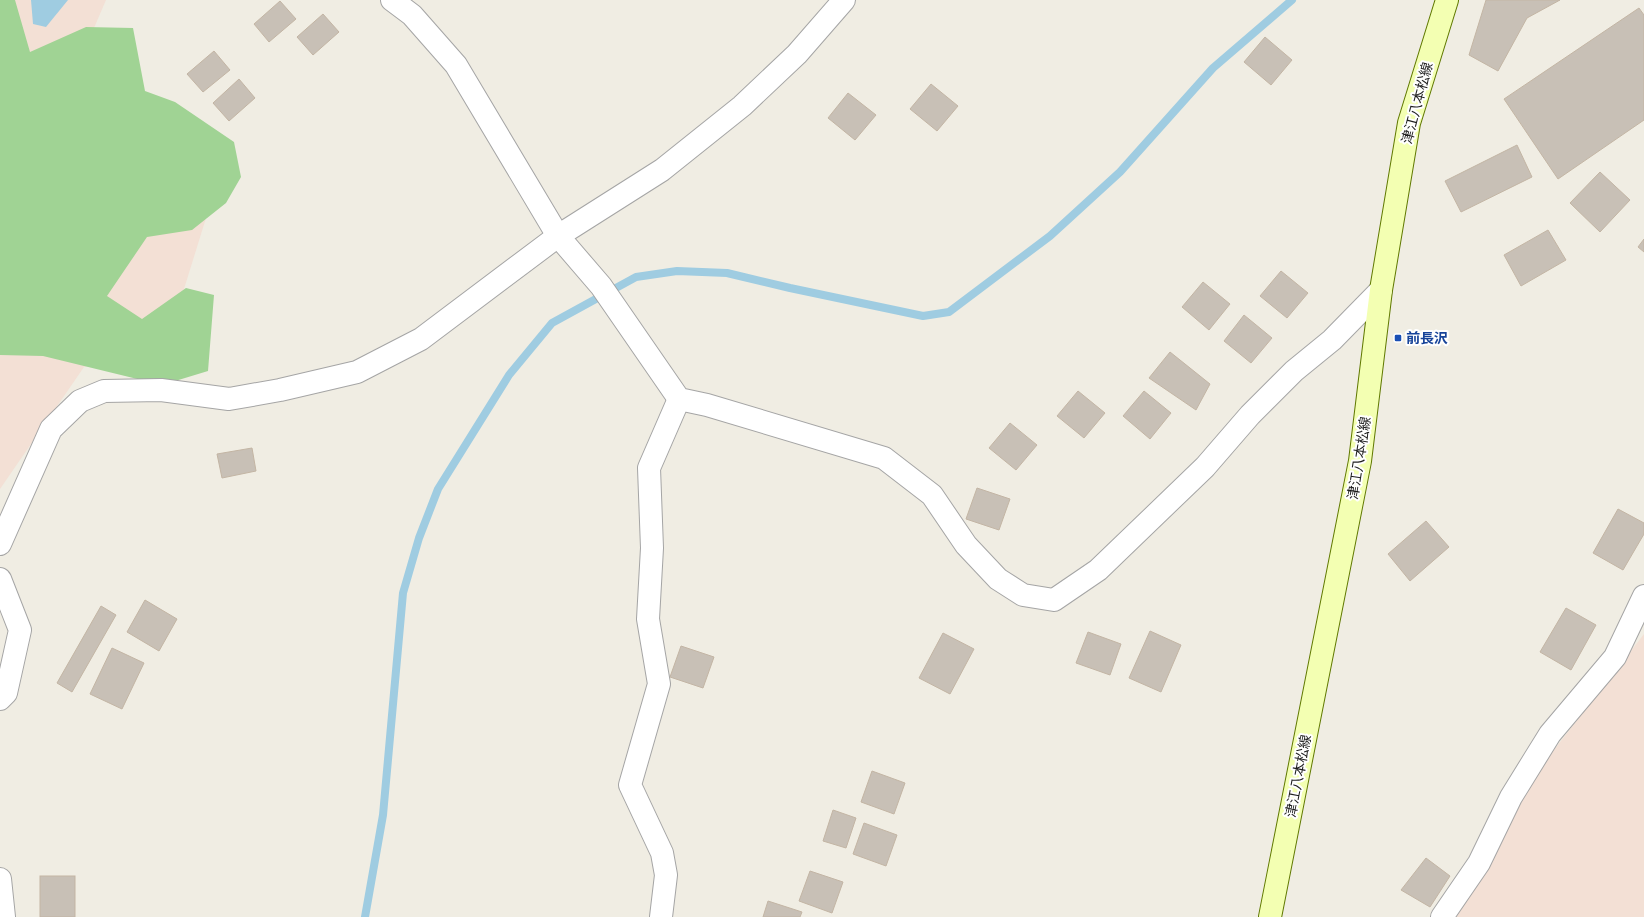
<svg xmlns="http://www.w3.org/2000/svg" width="1644" height="917" viewBox="0 0 1644 917" font-family="Jost,'Noto Sans JP',sans-serif">
  <style>
    .military { fill: #f3e0d5 }
    .forest { fill: #a0d394 }
    .water { fill: #9fcce1 }
    .lines { fill: none; stroke-linecap: round; stroke-linejoin: round }
    .stream { stroke: #9fcce1; stroke-width: 8 }
    .building { fill: #c8c0b6; stroke: #c3b5a4 }
    .minor-casing { stroke: #a5a5a5; stroke-width: 24 }
    .secondary-casing { stroke: #607900; stroke-width: 24 }
    .minor { stroke: #fff; stroke-width: 22 }
    .secondary { stroke: #f3ffb2; stroke-width: 22 }
    .transit-dot { fill: #1a4fb4; stroke: #fff; stroke-width: 1.5 }
    .labels { text-anchor: middle; dominant-baseline: central; stroke-width: 4; stroke-linejoin: round; paint-order: stroke }
    .street-label { font-size: 14px; fill: #1e1e1e; stroke: #fff }
    .transit-label { font-size: 14px; font-weight: bold; fill: #164399; stroke: #fff; text-anchor: start }
  </style>
  <rect width="100%" height="100%" fill="#f0ede3"/>
  <g class="military">
    <path d="M0,0H106L94,28L126,92L220,173L166,347L84,367L0,489Z"/>
    <path d="M1644,634V917H1456L1533,777Z"/>
  </g>
  <path class="forest" d="M0,0H15L30,52L86,27L133,28L145,91L175,102L234,142L241,177L226,203L192,230L147,237L107,296L142,319L186,288L214,295L208,371L162,385L43,356L0,355Z"/>
  <path class="water" d="M31,0H68L46,27L33,24Z"/>
  <g class="lines">
    <path class="stream" d="M365,917L383,815L403,593L419,538L438,489L509,375L552,323L636,277L677,271L727,273L790,288L923,316L949,312L1050,236L1120,172L1213,68L1292,0"/>
  </g>
  <g class="building">
    <path d="M1486,0H1560L1527,18L1498,71L1469,55Z"/>
    <path d="M280,1L296,19L269,42L254,24Z"/>
    <path d="M1639,8L1644,15V120L1558,179L1504,99Z"/>
    <path d="M323,14L339,32L313,55L297,37Z"/>
    <path d="M1265,37L1292,60L1271,85L1244,62Z"/>
    <path d="M214,51L230,70L203,92L187,74Z"/>
    <path d="M239,79L255,98L229,121L213,103Z"/>
    <path d="M931,84L958,106L937,131L910,109Z"/>
    <path d="M848,93L876,115L855,140L828,118Z"/>
    <path d="M1517,145L1532,177L1461,212L1445,181Z"/>
    <path d="M1600,172L1630,200L1600,232L1570,203Z"/>
    <path d="M1548,230L1566,260L1521,286L1504,255Z"/>
    <path d="M1644,239V252L1638,247Z"/>
    <path d="M1281,271L1308,293L1287,318L1260,296Z"/>
    <path d="M1203,282L1230,304L1209,330L1182,307Z"/>
    <path d="M1244,315L1272,338L1251,363L1224,341Z"/>
    <path d="M1170,352L1210,384L1196,410L1149,378Z"/>
    <path d="M1078,391L1105,413L1084,438L1057,416Z"/>
    <path d="M1144,391L1171,413L1150,439L1123,416Z"/>
    <path d="M1010,423L1037,445L1016,470L989,448Z"/>
    <path d="M252,448L256,471L222,478L217,454Z"/>
    <path d="M977,488L1010,499L999,530L966,519Z"/>
    <path d="M1618,509L1644,523V534L1623,570L1593,553Z"/>
    <path d="M1426,521L1449,547L1410,581L1388,554Z"/>
    <path d="M145,600L177,619L159,651L127,632Z"/>
    <path d="M101,606L116,615L72,692L57,683Z"/>
    <path d="M1566,608L1596,625L1571,670L1540,652Z"/>
    <path d="M1150,631L1181,645L1161,692L1129,678Z"/>
    <path d="M1088,632L1121,644L1110,675L1076,663Z"/>
    <path d="M943,633L974,649L950,694L919,678Z"/>
    <path d="M681,646L714,657L703,688L670,677Z"/>
    <path d="M112,648L144,663L122,709L90,694Z"/>
    <path d="M872,771L905,783L894,814L861,802Z"/>
    <path d="M833,810L856,818L846,848L823,841Z"/>
    <path d="M864,823L897,835L886,866L853,854Z"/>
    <path d="M1426,858L1450,876L1430,907L1401,890Z"/>
    <path d="M810,871L843,882L832,913L799,901Z"/>
    <rect x="40" y="876" width="35" height="41"/>
    <path d="M768,901L802,912L800,917H763Z"/>
  </g>
  <g class="lines">
    <defs>
      <g id="minor">
        <path d="M392,0L412,15L456,65L558,236L601,286L679,399L707,405L884,458L932,495L966,545L998,579L1023,595L1054,600L1098,570L1205,467L1250,415L1294,371L1332,340L1381,290"/>
        <path d="M0,544L51,429L80,401L104,391L161,390L229,399L280,390L357,372L421,339L558,236L662,170L742,106L797,54L844,0"/>
        <path d="M0,579L20,630L6,693L0,699"/>
        <path d="M0,879L4,917"/>
        <path d="M661,917L666,875L662,853L630,785L659,684L648,619L652,548L649,468L679,399"/>
        <path d="M1442,917L1479,863L1511,797L1550,734L1615,657L1644,596"/>
      </g>
      <path id="secondary" d="M1270,917L1360,461L1381,290L1409,123L1447,0"/>
    </defs>
    <use href="#minor" class="minor-casing"/>
    <use href="#secondary" class="secondary-casing"/>
    <use href="#minor" class="minor"/>
    <use href="#secondary" class="secondary"/>
  </g>
  <rect class="transit-dot" x="1394" y="334" width="8" height="8" rx="2"/>
  <g class="labels">
    <g class="street-label">
      <text transform="translate(1417 103) rotate(-75)">津江八本松線</text>
      <text transform="translate(1359 458) rotate(-81)">津江八本松線</text>
      <text transform="translate(1298 776) rotate(-79)">津江八本松線</text>
    </g>
    <g class="transit-label">
      <text x="1406" y="338">前長沢</text>
    </g>
  </g>
</svg>
